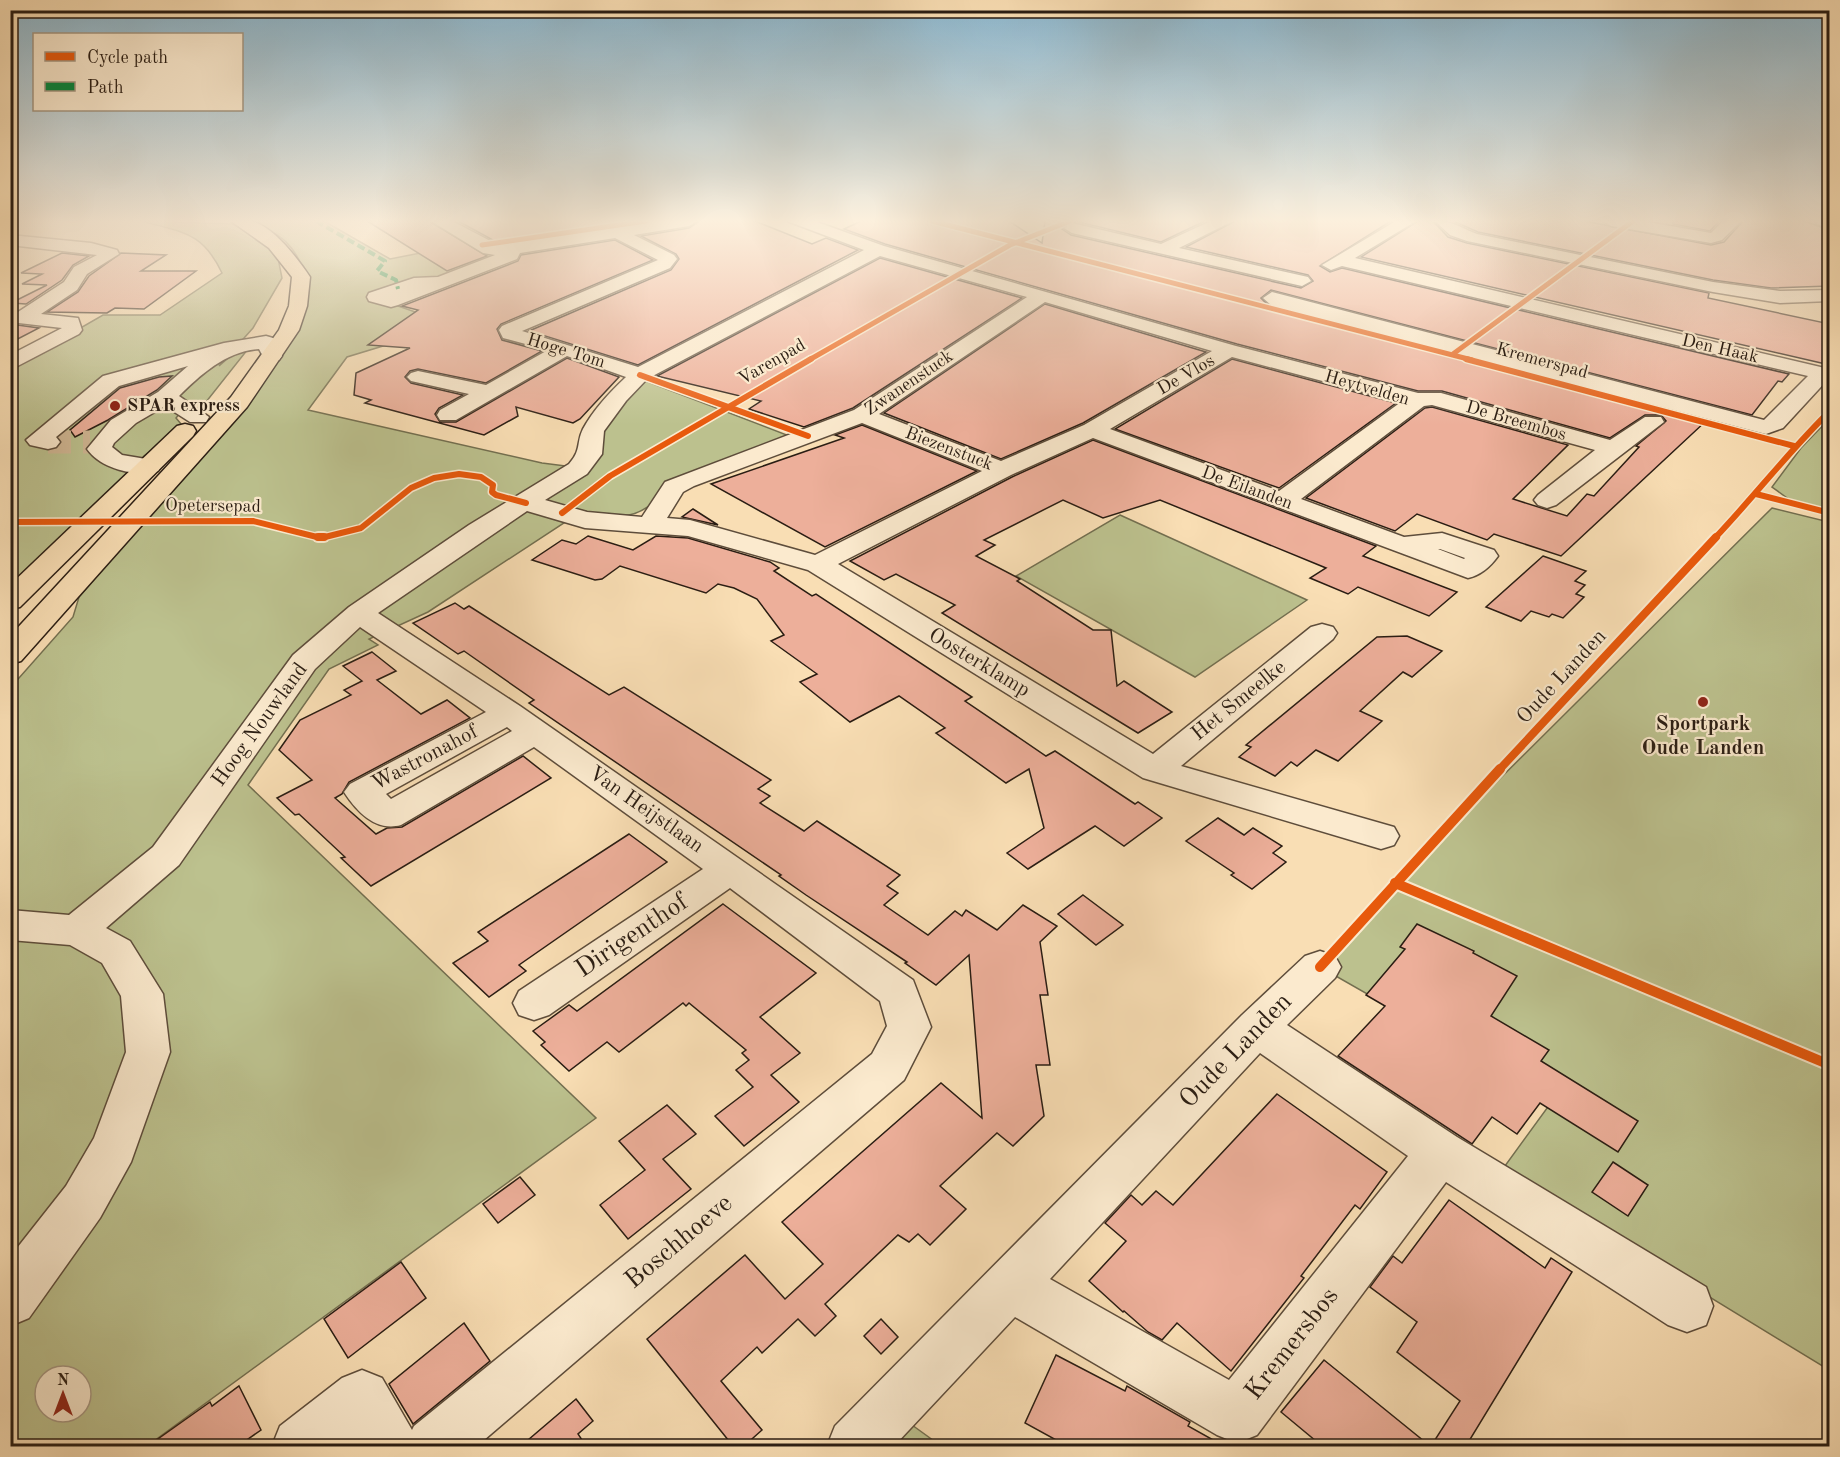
<svg xmlns="http://www.w3.org/2000/svg" width="1840" height="1457" viewBox="0 0 1840 1457" font-family="'Old Standard TT',serif">
  <style>
    .green { fill: #bcc18e; stroke: #736f50; stroke-width: 1.5; fill-rule: evenodd }
    .building { fill: #edaf9a; stroke: #2a1d13; stroke-width: 1.5 }
    .lines { fill: none; stroke-linecap: round; stroke-linejoin: round }
    .minor-tunnel { stroke: #d0b794; stroke-width: 23; stroke-dasharray: 23 12; stroke-linecap: butt }
    .minor-casing { stroke: #5e4d3b; stroke-width: 3 }
    .major-casing { stroke: #2a1d13; stroke-width: 3 }
    .minor { fill: #fbeace; fill-rule: evenodd }
    .major { fill: #f9deb4; fill-rule: evenodd }
    .quiet { stroke: #00873e; stroke-width: 4; stroke-dasharray: 8 4; stroke-linecap: butt }
    .cycleway-far3-casing { stroke: #fbeace; stroke-width: 8 }
    .cycleway-far2-casing { stroke: #fbeace; stroke-width: 9 }
    .cycleway-far1-casing { stroke: #fbeace; stroke-width: 12 }
    .cycleway-casing { stroke: #fbeace; stroke-width: 14 }
    .cycleway-far3 { stroke: #e8590c; stroke-width: 5 }
    .cycleway-far2 { stroke: #e8590c; stroke-width: 6 }
    .cycleway-far1 { stroke: #e8590c; stroke-width: 8 }
    .cycleway { stroke: #e8590c; stroke-width: 10 }
    .poi-dot { fill: #8f2418; stroke: #fbeace; stroke-width: 2 }
    .labels { text-anchor: middle; dominant-baseline: central; stroke-width: 4.5; stroke-linejoin: round; paint-order: stroke }
    .far-street-label { font-size: 18px; fill: #2a1d13; stroke: #fbeace }
    .far-poi-label { font-size: 18px; font-weight: bold; fill: #2a1d13; stroke: #fbeace; text-anchor: start }
    .street-label { font-size: 21px; fill: #2a1d13; stroke: #fbeace }
    .poi-label { font-size: 21px; font-weight: bold; fill: #2a1d13; stroke: #fbeace }
    .near-street-label { font-size: 26px; fill: #2a1d13; stroke: #fbeace }
  </style>
  <rect width="100%" height="100%" fill="#f9deb4"/>
  <filter id="stains"><feTurbulence type="fractalNoise" baseFrequency=".00333" numOctaves="4"/><feColorMatrix values="0 0 0 0 .2 0 0 0 0 .09 0 0 0 0 .02 0 0 0 .5 -.17"/></filter>
  <radialGradient id="worn" r=".72"><stop offset=".6" stop-color="#630" stop-opacity="0"/><stop offset="1" stop-color="#630" stop-opacity=".3"/></radialGradient>
  <g class="green">
    <path d="M142,221L233,224L262,241L278,258L282,278L253,328L219,366L235,352L248,349L206,402L202,405L189,402L176,418L181,424L179,430L144,456L113,494L11,592V368L103,315H160L222,273C202,231 183,233 142,221Z"/>
    <path d="M254,221H324L390,259L466,244L481,251L504,255L436,279L372,297L482,335H503L546,349L540,358L478,343L406,339L347,357L308,410L542,463L589,469L608,423L643,380L792,437L654,502C630,523 610,515 582,511L428,612L369,639L378,645L329,669L248,785L596,1118L147,1446H11V687L73,617L79,597L242,405L306,275C294,244 283,237 254,221ZM45,1376H81V1412H45Z"/>
    <path d="M1829,419V510L1790,500L1772,487L1801,448Z"/>
    <path d="M1772,508L1829,522V1370L1502,1170L1553,1100L1320,967L1395,883Z"/>
    <path d="M1120,515L1307,600L1195,677L1016,576Z"/>
    <path d="M912,1425L941,1446H891Z"/>
  </g>
  <g class="building">
    <path d="M367,221H429L487,256L447,271Z"/>
    <path d="M458,221H639L500,244Z"/>
    <path d="M699,221H755L812,244L826,238L858,250L638,365L529,331L671,270L679,259L676,254L641,236L689,228Z"/>
    <path d="M861,221H1009L1042,243L1045,221H1070L1062,229L1071,235L1301,288L1313,281L1308,275L1186,247L1235,221H1391L1320,266L1330,272L1342,268L1789,374L1782,382L1778,381L1752,415L1271,290L1261,298L1271,308L1706,421L1561,556L1494,534L1487,540L1417,514L1395,531L1306,498L1425,408L1432,407L1568,445L1513,499L1567,516L1587,494L1594,496L1639,447L1636,446L1666,421L1661,415H1645L1610,438L1442,391H1418L1237,344L885,244L844,229Z"/>
    <path d="M1075,221H1205L1161,242Z"/>
    <path d="M1418,221H1433L1448,237L1467,243L1709,293L1708,298L1830,324V365L1361,257Z"/>
    <path d="M1453,221H1584L1711,245L1724,242L1743,221H1804L1830,230V286L1771,288L1713,280L1478,232Z"/>
    <path d="M1673,221H1719L1710,231L1673,224Z"/>
    <path d="M615,240L653,260L501,324L497,329L502,340L542,351L486,383L418,369L410,371L405,377L411,383L463,395L439,408L435,414L440,422H456L567,358L619,377L580,419L573,423L516,407L518,416L484,435L365,403L371,400L354,395L356,373L410,348L368,345L418,310L402,306L518,261L521,255Z"/>
    <path d="M62,253L89,256L73,265L62,280L26,304L11,303L47,285L22,284L42,274L21,273Z"/>
    <path d="M121,253L166,255L141,271H196L144,309L115,308L107,313L47,312L78,292L89,276Z"/>
    <path d="M880,258L1022,298L853,408L804,427L749,409L761,401L657,376Z"/>
    <path d="M1045,304L1206,352L1083,423L1001,459L884,413Z"/>
    <path d="M10,324L39,328L10,343Z"/>
    <path d="M1232,359L1396,403L1279,488L1115,429Z"/>
    <path d="M172,376L157,390L108,420L75,437L70,430L120,388L159,377Z"/>
    <path d="M862,425L977,471L825,547L711,484L844,438L835,435Z"/>
    <path d="M1093,440L1376,546L1363,556L1457,592L1429,616L1358,587L1348,594L1310,578L1326,568L1160,500L1103,518L1063,500L984,540L995,545L976,556L1020,579L1017,581L1093,630H1111L1117,686L1124,681L1172,712L1138,733L942,613L955,605L896,574L884,580L850,561L1012,477Z"/>
    <path d="M693,509L718,525L682,517Z"/>
    <path d="M588,536L633,550L656,536L688,538L770,562L779,568L774,571L812,596L816,594L972,697L965,701L1046,756L1055,751L1135,804L1138,802L1162,818L1124,846L1095,826L1028,869L1007,853L1044,828L1029,769L1006,783L936,733L945,728L899,696L850,722L800,682L817,674L771,641L784,635L757,599L734,588L718,584L706,593L620,566L602,579L595,580L532,560L562,540L576,544Z"/>
    <path d="M1543,556L1586,571L1575,581L1585,585L1576,594L1584,597L1563,618L1552,614L1549,617L1531,611L1521,621L1486,607Z"/>
    <path d="M455,603L464,609L469,606L609,695L624,687L771,780L758,789L770,796L760,803L804,831L817,821L900,875L887,886L898,893L884,905L928,935L955,911L962,916L966,910L997,930L1023,905L1057,926L1040,942L1048,995H1040L1050,1065H1036L1044,1116L1013,1146L997,1133L940,1186L966,1209L930,1245L918,1234L909,1242L898,1235L825,1304L836,1316L815,1336L798,1319L762,1353L757,1347L721,1381L762,1430L744,1446H733L647,1339L745,1255L785,1299L823,1264L782,1222L941,1083L982,1118L969,955L936,985L905,963L907,962L806,895L779,876L781,875L529,703L534,700L464,651L458,654L413,623Z"/>
    <path d="M1407,636L1442,651L1412,677L1403,672L1360,711L1382,721L1338,761L1316,750L1297,766L1291,762L1275,776L1239,757L1251,747L1246,745L1377,637Z"/>
    <path d="M372,652L396,671L377,680L421,714L447,700L470,718L349,782L342,794L335,798L376,834L387,828L402,827L523,756L551,778L371,886L341,858L345,857L299,814L295,815L277,798L312,780L279,750L300,720L351,695L344,690L362,681L343,666Z"/>
    <path d="M1218,818L1244,835L1253,828L1282,846L1273,853L1286,862L1252,889L1231,875L1234,873L1186,841Z"/>
    <path d="M629,834L667,862L519,965L526,971L489,997L453,963L488,941L478,932Z"/>
    <path d="M1083,895L1123,925L1096,945L1058,914Z"/>
    <path d="M723,904L816,973L760,1017L800,1053L771,1075L799,1102L744,1146L715,1116L753,1087L736,1070L749,1060L742,1053L746,1050L689,1003L686,1006L683,1003L619,1052L607,1042L569,1071L541,1045L545,1042L533,1031L569,1005L577,1011Z"/>
    <path d="M1417,924L1474,951L1473,953L1517,976L1491,1016L1549,1050L1541,1061L1638,1121L1618,1152L1540,1103L1517,1134L1492,1117L1472,1144L1338,1056L1385,1006L1366,995L1405,949L1400,947Z"/>
    <path d="M1277,1094L1387,1172L1360,1209L1355,1205L1301,1276L1304,1278L1231,1371L1177,1323L1162,1340L1148,1332L1124,1311L1123,1312L1089,1281L1126,1241L1105,1223L1131,1195L1142,1205L1156,1191L1173,1205Z"/>
    <path d="M667,1105L696,1134L663,1159L691,1189L628,1239L600,1205L645,1170L619,1141Z"/>
    <path d="M1613,1162L1648,1185L1628,1216L1592,1192Z"/>
    <path d="M520,1177L535,1195L498,1223L483,1204Z"/>
    <path d="M1449,1200L1545,1268L1551,1258L1572,1272L1466,1446H1431L1460,1401L1397,1352L1417,1322L1370,1287L1393,1256L1402,1263Z"/>
    <path d="M401,1262L426,1298L348,1358L324,1319Z"/>
    <path d="M881,1319L898,1337L881,1354L864,1336Z"/>
    <path d="M464,1323L490,1361L413,1424L389,1384Z"/>
    <path d="M1056,1355L1125,1391L1127,1386L1190,1422L1188,1426L1224,1446H1067L1025,1423Z"/>
    <path d="M1324,1360L1430,1446H1322L1281,1412Z"/>
    <path d="M239,1386L261,1430L238,1446H148L210,1402L212,1406Z"/>
    <path d="M576,1399L593,1421L578,1434L586,1446H521Z"/>
  </g>
  <g class="lines">
    <path class="minor-tunnel" d="M48,442H90"/>
    <defs>
      <g id="minor">
        <path d="M431,221H452L500,246L656,221H697L689,226L634,235L674,255L677,259L670,268L522,331L638,367L864,250L787,221H814L884,246L1236,346L1418,393H1441L1610,440L1645,417H1661L1664,422L1556,505L1547,508L1538,505L1534,500L1538,495L1595,450L1432,405L1424,406L1301,499L1404,537L1442,533L1494,550L1498,556C1490,567 1481,575 1468,578L1093,438L1011,475L838,564L1153,754L1311,627L1322,624L1333,627L1337,633L1333,639L1181,766L1394,827L1399,836L1394,845L1381,849L1143,778L808,570L688,536L585,528L527,511L378,613L520,706L913,980L931,1027L904,1080L477,1446H359L354,1439L345,1446H272L280,1426L342,1378L362,1370L382,1378L412,1430L414,1426L872,1054L887,1026L880,1001L730,888L549,1015L534,1020L519,1015L513,1003L519,991L703,869L534,747L401,825C376,832 357,812 344,792L350,784L486,712L360,627L315,669L179,865L106,928L130,941L163,994L170,1052L131,1162L100,1218L29,1318L10,1326V1257L66,1186L94,1138L126,1052L121,996L102,963L70,945L10,940V910L69,915L153,847L293,655L349,607L469,525L569,464C582,449 576,443 583,429C593,410 610,392 626,377L567,356L456,420H440L437,415L440,410L469,394L411,381L407,377L411,373L418,371L486,385L548,350L503,338L499,330L502,326L658,260L615,238L520,253L517,259L398,305L391,307L369,301L367,297L369,293L414,278L438,277L495,255L483,253ZM880,256L1027,297L854,410L665,482L642,517L587,512L545,500L587,474L602,454L604,431L626,401L647,379ZM1045,302L1212,351L1084,425L1001,461L879,414ZM1232,357L1401,402L1279,491L1110,429ZM862,423L982,471L815,555L690,520L667,518L683,492L694,486ZM1438,549H1440L1465,558L1464,559ZM507,727L512,731L391,799L386,794Z"/>
        <path d="M1211,221H1233L1179,248L1308,277L1311,281L1302,286L1072,233L1064,228L1072,223L1161,244Z"/>
        <path d="M1396,221H1416L1355,258L1829,369L1830,377L1783,428L1766,434L1272,306L1263,298L1272,292L1764,420L1808,376L1342,266L1331,270L1322,265Z"/>
        <path d="M1435,221C1453,221 1461,228 1477,234L1713,282L1780,291L1830,290V301L1780,303L1713,292L1467,241L1450,235Z"/>
        <path d="M1603,221H1642L1711,233L1723,221H1741L1722,240L1711,243L1611,226Z"/>
        <path d="M1815,221H1830V228L1817,224Z"/>
        <path d="M10,235L91,243L117,250L119,254L87,274L77,290L41,314L78,318L82,330L79,334L10,370V355L62,328L10,322V312H18L64,282L74,267L97,255L10,245Z"/>
        <path d="M266,336L273,338L282,356L279,360H265L259,349C227,351 201,374 179,396L209,417L206,422H190L165,406L136,423L114,443L112,447L122,455L158,461L161,466L158,471C135,477 101,469 87,449L111,420L158,392L188,366L119,386L56,437L60,442L56,447L48,449L30,445L26,440L103,376L224,343Z"/>
        <path d="M1320,951L1335,956L1341,967L1335,978L1287,1025L1457,1137L1706,1287L1713,1306L1706,1325L1687,1332L1668,1325L1446,1182L1257,1435L1237,1443L1217,1435L1015,1317L894,1446H827L835,1426L1242,1015L1305,956ZM1260,1053L1408,1156L1229,1380L1050,1279Z"/>
      </g>
      <g id="major">
        <path d="M231,221C237,221 245,220 251,221C273,226 298,259 310,277L307,306L299,330L247,407L21,661L10,664V636L231,397L279,330L289,306L292,277L269,248Z"/>
        <path d="M185,424L193,426L196,431L193,436L20,607L10,609V585L177,426Z"/>
      </g>
    </defs>
    <use href="#minor" class="minor-casing"/>
    <use href="#major" class="major-casing"/>
    <use href="#minor" class="minor"/>
    <use href="#major" class="major"/>
    <path class="quiet" d="M316,221L385,261L377,271L396,280L398,289"/>
    <defs>
      <g id="cycleway-far3">
        <path d="M932,221L1472,360"/>
        <path d="M482,245L646,221"/>
        <path d="M1453,354L1633,221"/>
        <path d="M809,360L1010,245L1070,221"/>
      </g>
      <g id="cycleway-far2">
        <path d="M1466,359L1794,446"/>
        <path d="M640,375L808,436"/>
        <path d="M1756,494L1830,513"/>
        <path d="M562,513L610,476L811,359"/>
        <path d="M10,522L253,521L321,538L361,528L411,488L434,478L459,474L481,477L493,485L492,492L496,495L526,503"/>
        <path d="M1714,539C1754,497 1789,451 1830,411"/>
      </g>
      <g id="cycleway-far1">
        <path d="M318,537H324"/>
        <path d="M1499,770L1716,537"/>
      </g>
      <g id="cycleway">
        <path d="M1395,883L1830,1065"/>
        <path d="M1320,967L1500,769"/>
      </g>
    </defs>
    <use href="#cycleway-far3" class="cycleway-far3-casing"/>
    <use href="#cycleway-far2" class="cycleway-far2-casing"/>
    <use href="#cycleway-far1" class="cycleway-far1-casing"/>
    <use href="#cycleway" class="cycleway-casing"/>
    <use href="#cycleway-far3" class="cycleway-far3"/>
    <use href="#cycleway-far2" class="cycleway-far2"/>
    <use href="#cycleway-far1" class="cycleway-far1"/>
    <use href="#cycleway" class="cycleway"/>
  </g>
  <linearGradient id="sky" x2="0" y2="1"><stop stop-color="#8ab7d0"/><stop offset="0.52" stop-color="#fcf0dd"/><stop offset="1" stop-color="#fcf0dd" stop-opacity="0"/></linearGradient>
  <rect width="1840" height="425" fill="url(#sky)"/>
  <g class="poi-dot">
    <circle cx="115" cy="406" r="6"/>
    <circle cx="1703" cy="702" r="6"/>
  </g>
  <g class="labels">
    <g class="far-street-label">
      <text transform="translate(1720 349) rotate(13)">Den Haak</text>
      <text transform="translate(566 351) rotate(17)">Hoge Tom</text>
      <text transform="translate(1542 361) rotate(15)">Kremerspad</text>
      <text transform="translate(772 362) rotate(-30)">Varenpad</text>
      <text transform="translate(1186 375) rotate(-30)">De Vlos</text>
      <text transform="translate(909 383) rotate(-34)">Zwanenstuck</text>
      <text transform="translate(1367 388) rotate(16)">Heytvelden</text>
      <text transform="translate(1516 421) rotate(16)">De Breembos</text>
      <text transform="translate(949 449) rotate(21)">Biezenstuck</text>
      <text transform="translate(1247 488) rotate(20)">De Eilanden</text>
      <text transform="translate(213 506) rotate(1)">Opetersepad</text>
    </g>
    <g class="far-poi-label">
      <text x="127" y="406">SPAR express</text>
    </g>
    <g class="street-label">
      <text transform="translate(979 663) rotate(31)">Oosterklamp</text>
      <text transform="translate(1562 677) rotate(-47)">Oude Landen</text>
      <text transform="translate(1239 701) rotate(-39)">Het Smeelke</text>
      <text transform="translate(260 725) rotate(-54)">Hoog Nouwland</text>
      <text transform="translate(425 758) rotate(-28)">Wastronahof</text>
      <text transform="translate(646 810) rotate(35)">Van Heijstlaan</text>
    </g>
    <g class="poi-label">
      <text x="1703" y="724">Sportpark<tspan x="1703" dy="24">Oude Landen</tspan></text>
    </g>
    <g class="near-street-label">
      <text transform="translate(632 936) rotate(-34)">Dirigenthof</text>
      <text transform="translate(1236 1051) rotate(-46)">Oude Landen</text>
      <text transform="translate(679 1242) rotate(-40)">Boschhoeve</text>
      <text transform="translate(1292 1344) rotate(-52)">Kremersbos</text>
    </g>
  </g>
  <rect width="1840" height="1457" fill="none" stroke="#f9deb4" stroke-width="36"/>
  <rect x="12" y="12" width="1816" height="1433" fill="none" stroke="#2a1d13" stroke-width="3"/>
  <rect x="18" y="18" width="1804" height="1421" fill="none" stroke="#2a1d13" stroke-width="1.5"/>
  <rect x="33" y="33" width="210" height="78" fill="#fbeace" stroke="#a79883" stroke-width="1.5"/>
  <rect x="45" y="52" width="30" height="9" fill="#e8590c" stroke="#a79883" stroke-width="1.5"/>
  <text x="87" y="63" font-size="18" fill="#2a1d13">Cycle path</text>
  <rect x="45" y="82" width="30" height="9" fill="#00873e" stroke="#a79883" stroke-width="1.5"/>
  <text x="87" y="93" font-size="18" fill="#2a1d13">Path</text>
  <g transform="translate(63 1394)"><circle r="28" fill="#fbeace" stroke="#a79883" stroke-width="1.5"/>
  <path d="M0-4.5L10 22L0 15L-10 22Z" fill="#8f2418"/>
  <text y="-9" font-size="16" font-weight="bold" text-anchor="middle" fill="#2a1d13">N</text>
  </g>
  <rect width="100%" height="100%" filter="url(#stains)"/>
  <rect width="100%" height="100%" fill="url(#worn)"/>
</svg>
